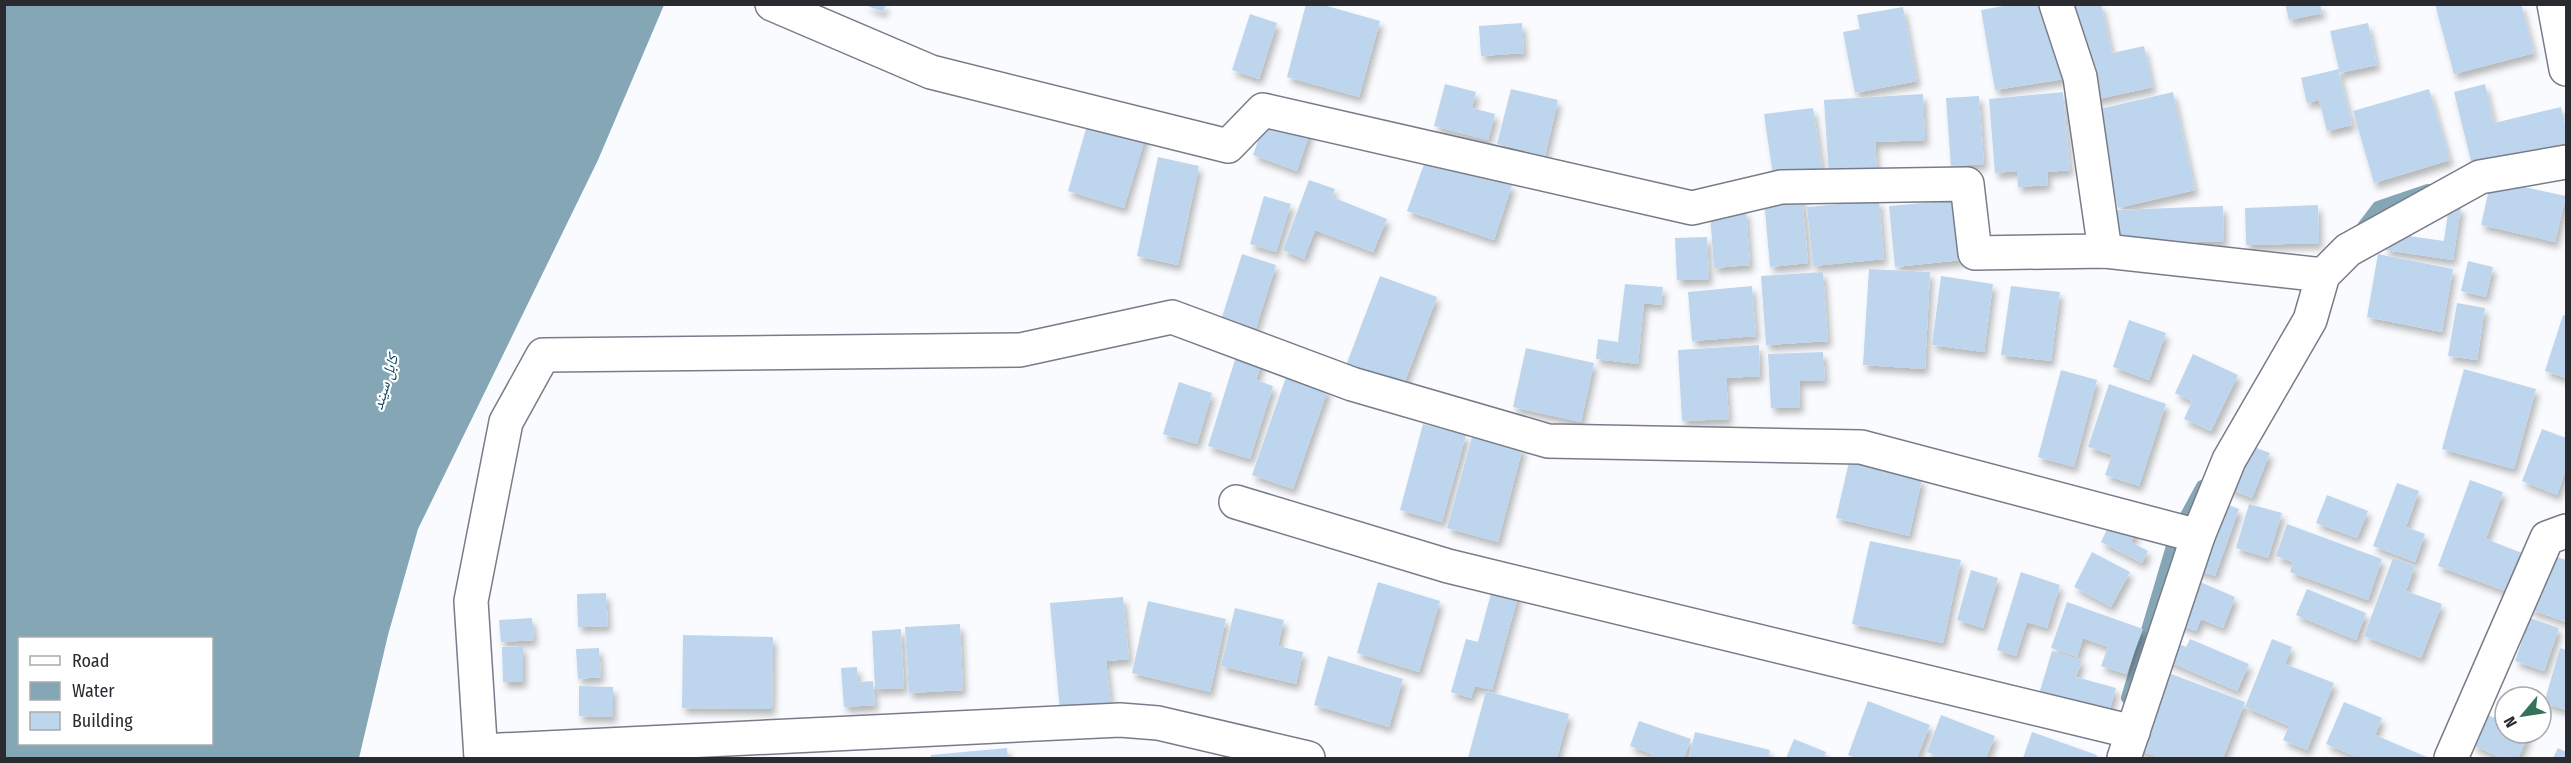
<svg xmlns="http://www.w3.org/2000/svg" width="2571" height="763" viewBox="0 0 2571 763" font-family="'Fira Sans Condensed','Noto Naskh Arabic',sans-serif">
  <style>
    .water { fill: #85a6b5; fill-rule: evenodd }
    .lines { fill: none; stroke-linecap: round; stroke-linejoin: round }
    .stream { stroke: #85a6b5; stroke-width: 12 }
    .building { fill: #bed5ee; filter: url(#shadow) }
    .street-casing { stroke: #787c88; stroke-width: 36 }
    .street { stroke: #fff; stroke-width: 33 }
    .labels { text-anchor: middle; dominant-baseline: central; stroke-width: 4.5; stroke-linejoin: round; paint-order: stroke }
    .water-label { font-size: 16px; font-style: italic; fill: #044860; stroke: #fff }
  </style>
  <defs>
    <filter id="shadow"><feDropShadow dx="3.5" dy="6" stdDeviation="3" flood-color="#0004"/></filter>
  </defs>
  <rect width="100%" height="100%" fill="#fafbfe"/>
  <path class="water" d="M4,5H664L598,160L418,529L388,635L359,758H5ZM20,638H212V744H20Z"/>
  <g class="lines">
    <g class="stream">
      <path d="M2359,232L2378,207L2428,190"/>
      <path d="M2127,698L2175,536L2202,486"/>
    </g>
  </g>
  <g class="building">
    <path d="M863,4H886L883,12Z"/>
    <path d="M1306,4H1320L1380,21L1359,97L1287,77Z"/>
    <path d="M2014,4H2052L2064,79L1995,90L1981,10Z"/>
    <path d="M2067,4H2101L2112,53L2144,46L2153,87L2089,101Z"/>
    <path d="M2285,4H2320L2322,13L2289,20Z"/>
    <path d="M2435,4H2521L2534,53L2454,74Z"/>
    <path d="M1903,7L1917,81L1855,93L1843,32L1860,29L1857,15Z"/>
    <path d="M1250,14L1277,23L1259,79L1232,70Z"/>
    <path d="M1522,23L1524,53L1481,56L1479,26Z"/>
    <path d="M2368,23L2377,65L2339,73L2352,125L2327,131L2319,100L2307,103L2301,78L2339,69L2330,31Z"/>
    <path d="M1445,84L1476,92L1472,108L1495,114L1488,140L1434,126Z"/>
    <path d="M2485,84L2494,123L2561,107L2566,129V143L2472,165L2454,92Z"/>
    <path d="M1511,89L1558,100L1545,156L1497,144Z"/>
    <path d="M2429,89L2450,160L2374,183L2353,111Z"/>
    <path d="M2063,92L2070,170L2047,172L2048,185L2018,187L2017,171L1995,173L1989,99Z"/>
    <path d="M2173,92L2195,190L2118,208L2095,110Z"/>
    <path d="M1923,94L1925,140L1875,142L1877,172L1829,175L1824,100Z"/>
    <path d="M1979,96L1984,164L1951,166L1946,98Z"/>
    <path d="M1813,108L1823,175L1774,182L1764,114Z"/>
    <path d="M1268,113L1311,129L1297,171L1253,155Z"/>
    <path d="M1090,115L1147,132L1124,208L1068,191Z"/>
    <path d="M1427,156L1512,185L1494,240L1407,211Z"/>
    <path d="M1158,157L1199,166L1178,265L1137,256Z"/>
    <path d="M1309,180L1335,189L1332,197L1387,219L1373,252L1315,230L1304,259L1283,250Z"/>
    <path d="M2491,180L2566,196L2555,242L2481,225Z"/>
    <path d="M1802,195L1808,263L1770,267L1764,199Z"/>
    <path d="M1264,196L1291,204L1276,252L1250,244Z"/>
    <path d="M1879,200L1884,259L1813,266L1807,207Z"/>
    <path d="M1955,200L1961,260L1895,267L1889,206Z"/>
    <path d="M2318,205L2319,243L2246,245L2245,208Z"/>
    <path d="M2449,205L2461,207L2453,260L2385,250L2388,233L2444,241Z"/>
    <path d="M2223,206L2224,241L2118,245L2117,210Z"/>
    <path d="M1746,210L1750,265L1714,268L1710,213Z"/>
    <path d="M1707,237L1709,279L1677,280L1675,238Z"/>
    <path d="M1242,254L1276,265L1256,328L1222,317Z"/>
    <path d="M2378,254L2453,269L2442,332L2367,317Z"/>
    <path d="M2468,261L2493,267L2486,297L2461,291Z"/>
    <path d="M1869,269L1930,272L1925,369L1863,365Z"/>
    <path d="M1823,272L1828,341L1766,345L1761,276Z"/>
    <path d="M1380,276L1437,297L1402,389L1345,368Z"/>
    <path d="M1941,276L1993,284L1984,352L1932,345Z"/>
    <path d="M1625,284L1663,287L1661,305L1644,303L1638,364L1596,359L1598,339L1618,342Z"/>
    <path d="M1752,286L1756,336L1692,341L1688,292Z"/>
    <path d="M2011,286L2060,292L2051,361L2001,355Z"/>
    <path d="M2457,303L2485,308L2477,360L2448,356Z"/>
    <path d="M2563,315L2566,316V378L2545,371Z"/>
    <path d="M2129,320L2166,333L2149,380L2113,367Z"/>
    <path d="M1759,345L1760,376L1726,378L1729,419L1682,421L1678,350Z"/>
    <path d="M1239,347L1264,355L1256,380L1273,386L1250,459L1208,446Z"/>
    <path d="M1526,348L1594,363L1581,422L1513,407Z"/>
    <path d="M1823,352L1825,380L1799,381L1800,407L1771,408L1768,354Z"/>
    <path d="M2193,354L2238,375L2211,431L2184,419L2192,401L2175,393Z"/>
    <path d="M2464,369L2536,389L2514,469L2442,449Z"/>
    <path d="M2061,370L2097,380L2074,467L2038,457Z"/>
    <path d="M1287,374L1328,389L1293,489L1252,475Z"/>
    <path d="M1179,382L1212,393L1197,444L1163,434Z"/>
    <path d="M2109,384L2166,404L2139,486L2105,475L2112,455L2088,447Z"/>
    <path d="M1423,424L1466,435L1442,522L1400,510Z"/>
    <path d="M2542,429L2566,438V469L2557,495L2522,481Z"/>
    <path d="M1473,433L1523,447L1498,542L1447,528Z"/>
    <path d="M2245,444L2270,453L2252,498L2227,488Z"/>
    <path d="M1849,462L1922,479L1909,536L1836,518Z"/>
    <path d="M2470,480L2503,492L2486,539L2522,553L2508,592L2438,566Z"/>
    <path d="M2397,483L2419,491L2406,527L2425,534L2415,562L2373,546Z"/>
    <path d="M2327,495L2368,511L2357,538L2316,523Z"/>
    <path d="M2215,500L2239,509L2215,576L2191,568Z"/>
    <path d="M2249,504L2282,513L2268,558L2236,548Z"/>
    <path d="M2110,523L2138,529L2131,542L2148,551L2142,563L2101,542Z"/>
    <path d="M2287,524L2382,559L2368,600L2290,572L2293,562L2276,556Z"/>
    <path d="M1870,541L1961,560L1943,643L1852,624Z"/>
    <path d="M2092,552L2130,572L2111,607L2074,587Z"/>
    <path d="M2548,554L2566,560V622L2529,609Z"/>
    <path d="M2393,558L2415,566L2406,591L2442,604L2421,658L2364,636Z"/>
    <path d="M1971,570L1998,578L1983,628L1957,620Z"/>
    <path d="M2021,572L2060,585L2047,628L2027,622L2016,656L1997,650Z"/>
    <path d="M2191,578L2235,597L2223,628L2201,619L2196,631L2173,622Z"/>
    <path d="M1378,582L1440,601L1419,672L1357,653Z"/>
    <path d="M1493,586L1519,593L1492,690L1475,686L1471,698L1451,692L1466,639L1478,642Z"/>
    <path d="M2307,589L2366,613L2356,640L2296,615Z"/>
    <path d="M606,593L608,626L578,627L577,594Z"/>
    <path d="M1123,597L1129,659L1106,661L1111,705L1060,710L1050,603Z"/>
    <path d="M1148,601L1226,619L1210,692L1132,673Z"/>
    <path d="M2067,602L2143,629L2126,674L2101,666L2108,647L2083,638L2077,657L2051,648Z"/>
    <path d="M1235,608L1284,620L1278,646L1303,652L1296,684L1221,666Z"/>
    <path d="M532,618L534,640L501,642L499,620Z"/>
    <path d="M2530,618L2559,628L2544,671L2515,661Z"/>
    <path d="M960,624L963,690L909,693L905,627Z"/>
    <path d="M901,629L904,688L875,689L872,631Z"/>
    <path d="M683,635L773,637L772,709L682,708Z"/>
    <path d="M2190,639L2249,664L2237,691L2165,660L2172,641L2186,647Z"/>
    <path d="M2272,639L2292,647L2285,664L2334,683L2307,750L2283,740L2289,726L2245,707Z"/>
    <path d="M523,646V682H503L502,647Z"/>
    <path d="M599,648L601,677L578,679L576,649Z"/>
    <path d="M2560,648L2566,650V710L2544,703Z"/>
    <path d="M2052,651L2082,660L2076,677L2116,688L2108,715L2039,694Z"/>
    <path d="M1328,656L1403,679L1389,727L1314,705Z"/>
    <path d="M857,667L858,682L873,681L875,705L844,707L841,668Z"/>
    <path d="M2161,670L2245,702L2223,758H2190L2184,756L2183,758H2160L2132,748Z"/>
    <path d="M579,686L613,687V717L579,716Z"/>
    <path d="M1486,691L1569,714L1557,758H1468Z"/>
    <path d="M1868,701L1930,725L1917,758H1856L1848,755Z"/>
    <path d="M2344,702L2382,718L2375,735L2429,758H2359L2326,744Z"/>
    <path d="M2486,714L2505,723V733L2529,734L2518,758H2502L2472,745Z"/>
    <path d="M1941,715L1995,736L1986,758H1942L1927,752Z"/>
    <path d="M1639,721L1691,739L1684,758H1650L1652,754L1630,746Z"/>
    <path d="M1695,732L1770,750L1768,758H1689Z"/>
    <path d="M2032,732L2097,755L2096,758H2023Z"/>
    <path d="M1794,739L1826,752L1824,758H1786Z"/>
    <path d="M1007,748L1008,758H931V755Z"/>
    <path d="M2558,748L2566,752V758H2553Z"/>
  </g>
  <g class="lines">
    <defs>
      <g id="street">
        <path d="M772,4L931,72L1228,146L1263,110L1692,208L1781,187L1967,184L1975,253L2105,251L2323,275"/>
        <path d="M2056,4L2080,77L2105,251"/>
        <path d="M2554,4L2566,69"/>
        <path d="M1236,502L1448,566L2133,732"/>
        <path d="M481,751L1120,720L1158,723L1308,758"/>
        <path d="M481,758L471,601L506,422L543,355L1020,350L1172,317L1352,384L1548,441L1861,447L2198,536"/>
        <path d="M2124,758L2198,536L2229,460L2310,320L2323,275L2348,250L2480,177L2566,162"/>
        <path d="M2451,758L2547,538L2566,531"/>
      </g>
    </defs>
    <use href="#street" class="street-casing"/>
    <use href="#street" class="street"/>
  </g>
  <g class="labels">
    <g class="water-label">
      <text transform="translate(385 382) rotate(-73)">کابل سيند</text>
    </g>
  </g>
  <rect width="2571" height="763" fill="none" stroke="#292b30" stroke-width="12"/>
  <rect x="18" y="637" width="195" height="108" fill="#ffffff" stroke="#a9aaac" stroke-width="1.5"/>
  <rect x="30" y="656" width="30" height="9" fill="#ffffff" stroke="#a9aaac" stroke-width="1.5"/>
  <text x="72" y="667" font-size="18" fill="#292b30">Road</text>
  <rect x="30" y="682" width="30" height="18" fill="#85a6b5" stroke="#a9aaac" stroke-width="1.5"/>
  <text x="72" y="697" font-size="18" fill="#292b30">Water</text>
  <rect x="30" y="712" width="30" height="18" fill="#bed5ee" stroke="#a9aaac" stroke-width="1.5"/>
  <text x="72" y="727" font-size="18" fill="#292b30">Building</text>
  <g transform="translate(2523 715) rotate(241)"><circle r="28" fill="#ffffff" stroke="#a9aaac" stroke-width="1.5"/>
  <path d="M0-4.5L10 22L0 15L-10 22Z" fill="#36715a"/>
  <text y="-9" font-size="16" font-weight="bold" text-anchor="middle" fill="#292b30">N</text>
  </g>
</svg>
